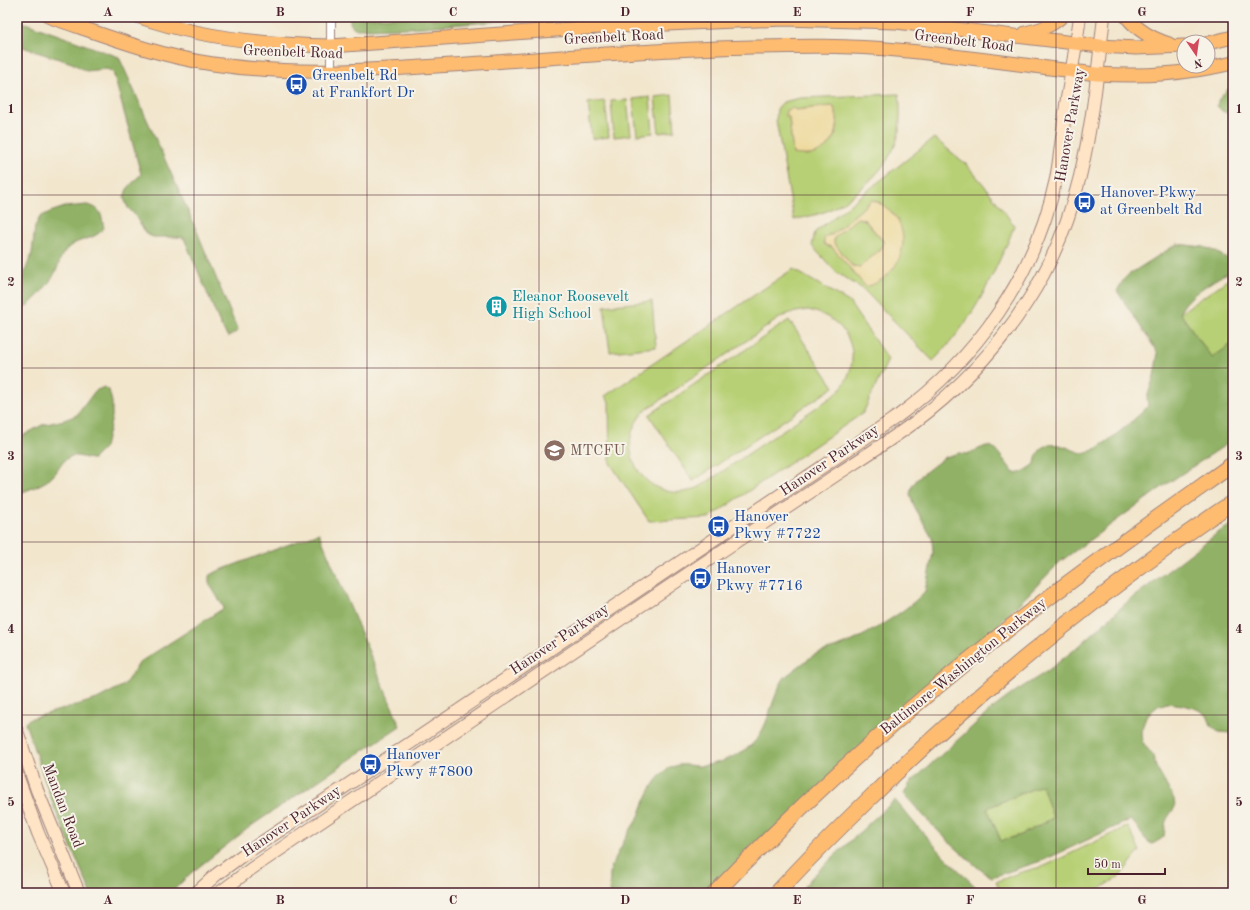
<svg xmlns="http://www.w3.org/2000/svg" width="1250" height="910" viewBox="0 0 1250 910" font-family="'Old Standard TT',serif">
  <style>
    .green { fill: #b7d075; stroke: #807850; fill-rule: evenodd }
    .forest { fill: #91b266; stroke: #6e6848; fill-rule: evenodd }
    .sand { fill: #eeda9e; stroke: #9c7c64; fill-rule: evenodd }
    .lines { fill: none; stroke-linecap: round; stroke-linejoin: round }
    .street-casing { stroke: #9e827c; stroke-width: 10 }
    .secondary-casing { stroke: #9e827c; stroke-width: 14 }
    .primary-casing { stroke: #9e827c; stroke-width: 15 }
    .highway-casing { stroke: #9e827c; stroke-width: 17 }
    .street { stroke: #fff; stroke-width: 8 }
    .secondary { stroke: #ffe4c6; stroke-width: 12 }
    .primary { stroke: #febc71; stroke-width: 13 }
    .highway { stroke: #febc71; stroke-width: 15 }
    .grid { fill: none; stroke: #4a1f2b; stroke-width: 1; stroke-opacity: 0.55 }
    .labels { text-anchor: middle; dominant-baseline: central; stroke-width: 4; stroke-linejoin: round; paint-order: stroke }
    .street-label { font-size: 15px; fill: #4a1f2b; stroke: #f7f3e8 }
    .transit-label { font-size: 15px; fill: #164399; stroke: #f7f3e8; text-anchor: start }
    .culture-label { font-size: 15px; fill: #0d838f; stroke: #f7f3e8; text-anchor: start }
    .education-label { font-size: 15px; fill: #785e54; stroke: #f7f3e8; text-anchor: start }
    .neatline { fill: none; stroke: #4a1f2b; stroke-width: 1.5 }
    .grid-label { font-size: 13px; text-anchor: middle; font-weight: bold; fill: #4a1f2b }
  </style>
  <rect width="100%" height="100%" fill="#f7f3e8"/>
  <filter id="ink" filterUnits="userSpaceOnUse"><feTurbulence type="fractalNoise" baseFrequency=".025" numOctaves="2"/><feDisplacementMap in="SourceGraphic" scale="8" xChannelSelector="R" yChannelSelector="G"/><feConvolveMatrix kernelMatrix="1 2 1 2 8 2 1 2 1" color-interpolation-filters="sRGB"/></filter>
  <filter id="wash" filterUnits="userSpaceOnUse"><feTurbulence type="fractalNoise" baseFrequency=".012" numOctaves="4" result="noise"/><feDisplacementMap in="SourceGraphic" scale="16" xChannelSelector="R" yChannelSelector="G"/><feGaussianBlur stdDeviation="0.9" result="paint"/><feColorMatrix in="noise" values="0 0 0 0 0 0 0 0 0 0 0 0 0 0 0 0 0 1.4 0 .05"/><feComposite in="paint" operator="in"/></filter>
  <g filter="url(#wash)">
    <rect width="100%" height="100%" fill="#f2e6cd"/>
    <g class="green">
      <path d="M899,94C901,109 901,130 896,143C885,172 854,198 827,211C817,215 805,217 794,220L776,120L777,110L783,102L800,98ZM833,106C841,121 838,142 821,150C814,154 801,153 793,154L789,117L795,110Z"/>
      <path d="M672,95L675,131L659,133L655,97Z"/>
      <path d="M650,97L653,133L637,135L633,99Z"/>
      <path d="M627,100L631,135L614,137L611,101Z"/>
      <path d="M605,101L609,137L592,139L588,103Z"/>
      <path d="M934,138L966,164L984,185L1014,225C1011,237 1005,248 1000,259C982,299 964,330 933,361L863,289L837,273L812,246L815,232ZM872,200L881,203L889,273L866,287L832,247H828L829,234L832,235Z"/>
      <path d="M856,218L863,219L884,242L882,248L860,267L852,266L834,243V238Z"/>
      <path d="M793,269L849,302L888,360L863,413L709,518L649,521L610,463L609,402L605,396ZM808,310C851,319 867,360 836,394L701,486C650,513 606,447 646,410L781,317L790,313Z"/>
      <path d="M1233,276V343L1212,358L1180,313Z"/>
      <path d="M652,301L656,347L610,352L604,306Z"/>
      <path d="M789,320L834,387L693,481L649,415Z"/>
      <path d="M1042,785L1053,818L1021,835L1001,841L987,808Z"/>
      <path d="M1128,826L1140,851L1120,876L1094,893H1002L996,882L1018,873L1045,866Z"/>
    </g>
    <g class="forest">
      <path d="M350,17H430L432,19L457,17H557L409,28L357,29C350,26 350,24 350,17Z"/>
      <path d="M17,20L119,57L196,229L238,331L228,337L221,326L184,238L176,237H153L146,234L134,214L128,208L124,198L127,189L141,174L113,72L107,69L86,71L72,63L40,53L17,45Z"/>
      <path d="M1232,85H1233V115L1222,111L1217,106L1219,99Z"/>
      <path d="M87,205C102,208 101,215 104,228C94,241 79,238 69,247C58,257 61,262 55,273C46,289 31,304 17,314V283L23,277L32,253L35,226L40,217L50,212L65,207Z"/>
      <path d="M1177,244L1204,247L1215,251L1229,260L1233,269C1217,279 1186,295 1180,313L1212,358L1233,343V440L1165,485L1061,561L944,680L715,893H609C611,884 608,875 612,866C616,857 623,842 628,834C631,828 636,822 639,816C646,798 655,772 675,766C683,763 691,766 699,766C713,766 738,756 749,747C770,730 770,698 785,677C786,676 811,657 814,655C824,650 837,648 848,643C867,635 913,607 925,591L933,553L932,538L914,506L910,494L912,486L919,477L945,457L960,453L967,454L986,446L992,447L996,450L1014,473C1022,474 1028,469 1035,464C1037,446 1049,441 1066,447C1072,449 1080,454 1086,453C1101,449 1137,418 1148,406L1147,398L1154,376L1158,353L1117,291L1124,279L1128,275Z"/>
      <path d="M104,387L109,390L112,402V417L105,447L93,459C87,459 78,455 72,456C63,458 59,470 53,476C45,484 28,490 17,494V439L42,425L64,420L77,415L95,391Z"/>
      <path d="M1233,524V733L1218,732L1211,725L1207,715L1197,709L1184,705L1167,703L1158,706L1146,716L1141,732L1142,741L1153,756L1156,767L1174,799L1175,807C1172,812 1168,816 1166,821C1162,837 1170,835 1152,844C1140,838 1140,826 1130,820L1044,860L992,877C982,872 975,865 967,858C945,839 924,817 904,794L910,783L992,709L1016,691L1046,672L1078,647L1127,602L1219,532ZM1042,785L1053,818L1021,835L1001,841L987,808Z"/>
      <path d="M319,533L400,726L251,826L191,873L171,893H91L56,812L25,723L29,719L97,699L124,685L140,662L224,608L209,583V576L218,571Z"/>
      <path d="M895,800L915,824L944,856L982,893H799L813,876L878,815Z"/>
    </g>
    <g class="sand">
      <path d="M833,106C844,128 833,151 809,155C804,155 798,155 793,154L789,117L786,116V110L793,108L795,110Z"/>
      <path d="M872,200C917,216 911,273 866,287L832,247L825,245C822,239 826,234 832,235ZM857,218L864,219L884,242L882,248L860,267L852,266L834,243V238Z"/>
    </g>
  </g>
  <g filter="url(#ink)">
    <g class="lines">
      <defs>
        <path id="street" d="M331,17V72"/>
        <g id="secondary">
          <path d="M17,731L37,790L79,893"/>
          <path d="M17,775L38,833L64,893"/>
          <path d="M196,893L217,874L243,855L898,416C977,358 1035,276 1056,179C1061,152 1063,125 1067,98C1072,71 1076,44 1080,17"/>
          <path d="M219,893L251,869C401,769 549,667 698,567C744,536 790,506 836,475C862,458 889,441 915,422C959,389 997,349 1027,302C1085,214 1092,118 1104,17"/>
        </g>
        <g id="primary">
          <path d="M50,17C104,35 157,56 213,64C299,77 381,70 467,64C562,57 658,49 753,47C801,46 849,45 897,50C963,56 1030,66 1097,74C1146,77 1185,74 1233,63"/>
          <path d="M140,17C201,38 267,45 331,46L599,27L783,19L896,22L1100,46L1136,48L1184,46"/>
          <path d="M1127,17C1138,31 1153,39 1169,44"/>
          <path d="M1025,33C1039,30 1050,27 1061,17"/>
          <path d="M1208,43L1233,37"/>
        </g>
        <g id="highway">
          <path d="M715,893C809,796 910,705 1017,622C1087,567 1160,516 1233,464"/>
          <path d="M777,893C806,861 837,830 868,800C980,690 1102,590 1233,502"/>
        </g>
      </defs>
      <use href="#street" class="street-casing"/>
      <use href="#secondary" class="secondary-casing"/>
      <use href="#primary" class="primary-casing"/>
      <use href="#highway" class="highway-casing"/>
      <use href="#street" class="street"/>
      <use href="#secondary" class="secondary"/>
      <use href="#primary" class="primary"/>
      <use href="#highway" class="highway"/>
    </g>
  </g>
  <path class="grid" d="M194,17V893M367,17V893M539,17V893M711,17V893M883,17V893M1056,17V893M17,195H1233M17,368H1233M17,542H1233M17,715H1233"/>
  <defs>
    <symbol id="bus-disc" viewBox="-11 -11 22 22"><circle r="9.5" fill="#1a4fb4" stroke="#f7f3e8"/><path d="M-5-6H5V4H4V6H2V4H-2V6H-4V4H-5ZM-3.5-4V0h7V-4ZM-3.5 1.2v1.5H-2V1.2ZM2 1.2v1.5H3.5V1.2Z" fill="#fff"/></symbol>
    <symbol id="building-disc" viewBox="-11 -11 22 22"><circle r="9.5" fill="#0f9aa8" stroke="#f7f3e8"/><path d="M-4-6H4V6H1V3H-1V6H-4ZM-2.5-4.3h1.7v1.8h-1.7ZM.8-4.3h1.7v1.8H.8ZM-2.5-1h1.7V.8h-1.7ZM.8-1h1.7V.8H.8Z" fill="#fff"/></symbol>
    <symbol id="school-disc" viewBox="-11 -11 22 22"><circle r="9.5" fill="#8d6e63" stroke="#f7f3e8"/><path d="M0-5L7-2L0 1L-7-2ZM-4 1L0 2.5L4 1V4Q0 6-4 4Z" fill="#fff"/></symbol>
  </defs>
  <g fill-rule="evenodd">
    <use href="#bus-disc" x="284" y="72" width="25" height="25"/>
    <use href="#bus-disc" x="1072" y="190" width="25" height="25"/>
    <use href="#building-disc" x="484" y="294" width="25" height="25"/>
    <use href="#school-disc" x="542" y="438" width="25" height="25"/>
    <use href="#bus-disc" x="706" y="514" width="25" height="25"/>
    <use href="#bus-disc" x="688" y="566" width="25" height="25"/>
    <use href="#bus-disc" x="358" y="752" width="25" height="25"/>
  </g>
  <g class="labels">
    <g class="street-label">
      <text transform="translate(614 38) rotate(-3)">Greenbelt Road</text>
      <text transform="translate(964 42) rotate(7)">Greenbelt Road</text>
      <text transform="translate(293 53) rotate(2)">Greenbelt Road</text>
      <text transform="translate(1071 125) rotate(-80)">Hanover Parkway</text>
      <text transform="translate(830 461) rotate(-34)">Hanover Parkway</text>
      <text transform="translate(560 640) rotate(-34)">Hanover Parkway</text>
      <text transform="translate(964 667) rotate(-39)">Baltimore-Washington Parkway</text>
      <text transform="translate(62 806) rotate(69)">Mandan Road</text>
      <text transform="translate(292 822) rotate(-34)">Hanover Parkway</text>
    </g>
    <g class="transit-label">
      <text x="312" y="76">Greenbelt Rd<tspan x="312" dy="17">at Frankfort Dr</tspan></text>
      <text x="1100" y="193">Hanover Pkwy<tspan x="1100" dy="17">at Greenbelt Rd</tspan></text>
      <text x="734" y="517">Hanover<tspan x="734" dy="17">Pkwy #7722</tspan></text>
      <text x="716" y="569">Hanover<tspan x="716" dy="17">Pkwy #7716</tspan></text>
      <text x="386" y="755">Hanover<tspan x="386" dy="17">Pkwy #7800</tspan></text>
    </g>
    <g class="culture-label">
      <text x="512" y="297">Eleanor Roosevelt<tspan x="512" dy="17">High School</tspan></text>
    </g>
    <g class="education-label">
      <text x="570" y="451">MTCFU</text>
    </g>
  </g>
  <rect width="1250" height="910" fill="none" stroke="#f7f3e8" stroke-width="44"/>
  <g transform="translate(1196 54) rotate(167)"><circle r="19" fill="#f7f3e8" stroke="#b29e9c"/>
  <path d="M0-3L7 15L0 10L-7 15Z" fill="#d1495b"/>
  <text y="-6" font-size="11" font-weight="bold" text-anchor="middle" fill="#4a1f2b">N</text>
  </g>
  <path d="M1088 868v6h77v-6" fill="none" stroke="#4a1f2b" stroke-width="2"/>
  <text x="1094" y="868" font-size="12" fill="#4a1f2b" stroke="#f7f3e8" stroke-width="3" paint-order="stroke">50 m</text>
  <rect x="22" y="22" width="1206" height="866" class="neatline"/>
  <g class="grid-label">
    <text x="108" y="16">A</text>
    <text x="280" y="16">B</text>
    <text x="453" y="16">C</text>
    <text x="625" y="16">D</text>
    <text x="797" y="16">E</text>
    <text x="970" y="16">F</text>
    <text x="1142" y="16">G</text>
    <text x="11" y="113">1</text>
    <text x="1239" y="113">1</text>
    <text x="11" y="286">2</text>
    <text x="1239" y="286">2</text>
    <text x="11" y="460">3</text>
    <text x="1239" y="460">3</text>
    <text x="11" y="633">4</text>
    <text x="1239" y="633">4</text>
    <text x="11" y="806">5</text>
    <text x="1239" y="806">5</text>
    <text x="108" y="904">A</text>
    <text x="280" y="904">B</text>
    <text x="453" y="904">C</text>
    <text x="625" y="904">D</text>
    <text x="797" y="904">E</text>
    <text x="970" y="904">F</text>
    <text x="1142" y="904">G</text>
  </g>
</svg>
